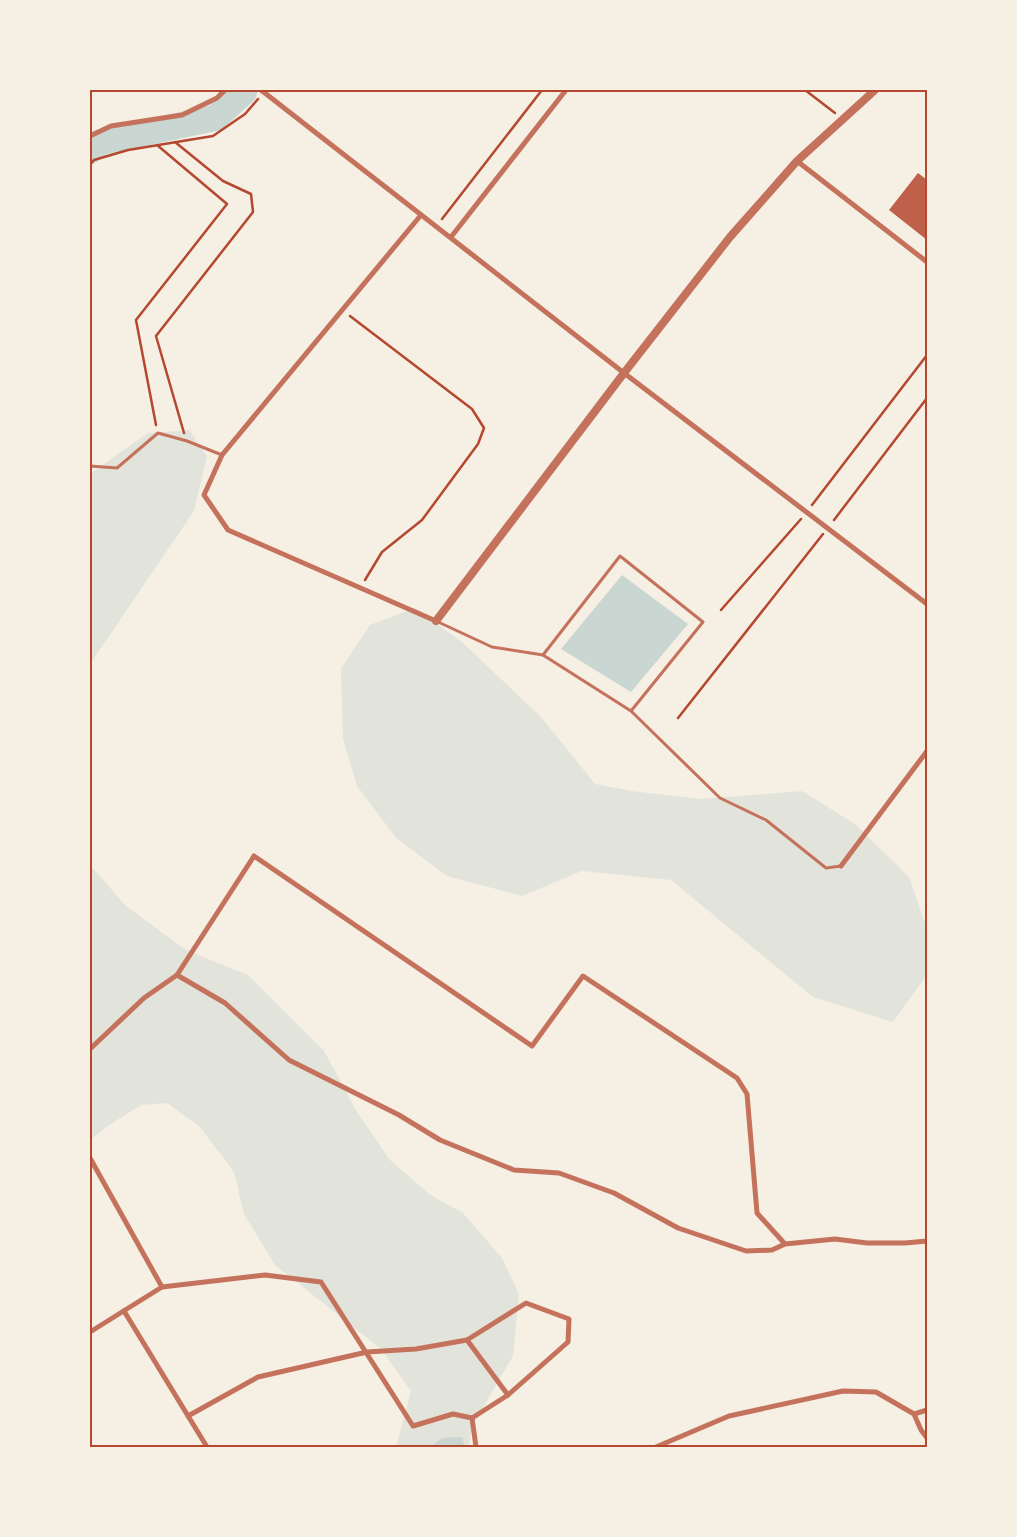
<svg xmlns="http://www.w3.org/2000/svg" width="1017" height="1537" viewBox="0 0 1017 1537" font-family="Raleway,sans-serif">
  <style>
    .green { fill: #e2e4dc }
    .water { fill: #c9d6d2 }
    .lines { fill: none; stroke-linecap: round; stroke-linejoin: round }
    .river { stroke: #c9d6d2; stroke-width: 26 }
    .building { fill: #bf614a }
    .path { stroke: #b5482f; stroke-width: 2.5 }
    .service { stroke: #c5725c; stroke-width: 3 }
    .minor { stroke: #c5725c; stroke-width: 5 }
    .tertiary { stroke: #c5725c; stroke-width: 8 }
    .neatline { fill: none; stroke: #b5482f; stroke-width: 2 }
  </style>
  <rect width="100%" height="100%" fill="#f6efe4"/>
  <g class="green">
    <path d="M189,430L207,456L194,511L90,664V474L148,433Z"/>
    <path d="M415,608L462,642L541,717L595,784L632,791L701,799L802,791L855,824L909,877L927,929V975L893,1022L813,997L671,880L582,871L522,896L447,876L396,838L357,786L343,739L341,669L370,625Z"/>
    <path d="M90,865L126,906L186,950L248,975L324,1051L357,1112L390,1160L429,1194L463,1213L502,1258L519,1294L513,1356L472,1426L469,1447H396L411,1391L381,1349L275,1265L244,1214L234,1172L199,1126L167,1103L141,1105L109,1125L90,1140Z"/>
  </g>
  <g class="water">
    <path d="M622,575L688,624L631,692L561,649Z"/>
    <path d="M462,1437L465,1447H430L442,1438Z"/>
  </g>
  <g class="lines">
    <path class="river" d="M90,151L101,142L215,118L244,92"/>
  </g>
  <path class="building" d="M918,173L927,180V240L889,210Z"/>
  <g class="lines">
    <g class="path">
      <path d="M805,90L835,113"/>
      <path d="M175,142L223,181L251,194L253,212L156,336L184,433"/>
      <path d="M90,165L94,160L128,150L213,136L245,114L258,99"/>
      <path d="M442,219L542,90"/>
      <path d="M350,316L472,409L484,428L478,444L422,520L382,552L365,580"/>
      <path d="M156,425L136,320L227,204L157,145"/>
      <path d="M812,505L927,355"/>
      <path d="M834,520L927,398"/>
      <path d="M721,610L801,519"/>
      <path d="M678,718L823,534"/>
    </g>
    <g class="service">
      <path d="M90,466L117,468L158,433L187,441L222,455"/>
      <path d="M436,621L492,647L543,655L631,711L720,798L766,820L826,868L841,866"/>
      <path d="M543,655L620,556L703,622L631,711"/>
    </g>
    <g class="minor">
      <path d="M261,90L624,373L927,604"/>
      <path d="M90,136L111,126L182,115L217,98L225,90"/>
      <path d="M797,161L927,262"/>
      <path d="M421,215L222,455L204,495L228,530L436,621"/>
      <path d="M451,237L566,90"/>
      <path d="M841,866L927,751"/>
      <path d="M177,975L225,1003L289,1060L399,1115L440,1140L514,1170L559,1173L614,1193L678,1228L746,1251L772,1250L785,1244L835,1239L867,1243H905L927,1241"/>
      <path d="M90,1049L144,998L177,975L254,856L532,1046L583,976L737,1078L747,1094L757,1213L785,1244"/>
      <path d="M90,1158L162,1287"/>
      <path d="M124,1311L207,1447"/>
      <path d="M90,1332L162,1287L265,1275L321,1282L413,1426L453,1414L472,1418L508,1395L568,1342L569,1319L526,1303L467,1340L416,1349L367,1352L258,1377L188,1416"/>
      <path d="M467,1340L508,1395"/>
      <path d="M914,1414L927,1410"/>
      <path d="M472,1418L476,1447"/>
      <path d="M656,1447L729,1416L843,1391L876,1392L914,1414L921,1430L927,1438"/>
    </g>
    <path class="tertiary" d="M436,621L624,373L730,237L797,161L875,90"/>
  </g>
  <rect width="1017" height="1537" fill="none" stroke="#f6efe4" stroke-width="182"/>
  <rect x="91" y="91" width="835" height="1355" class="neatline"/>
</svg>
